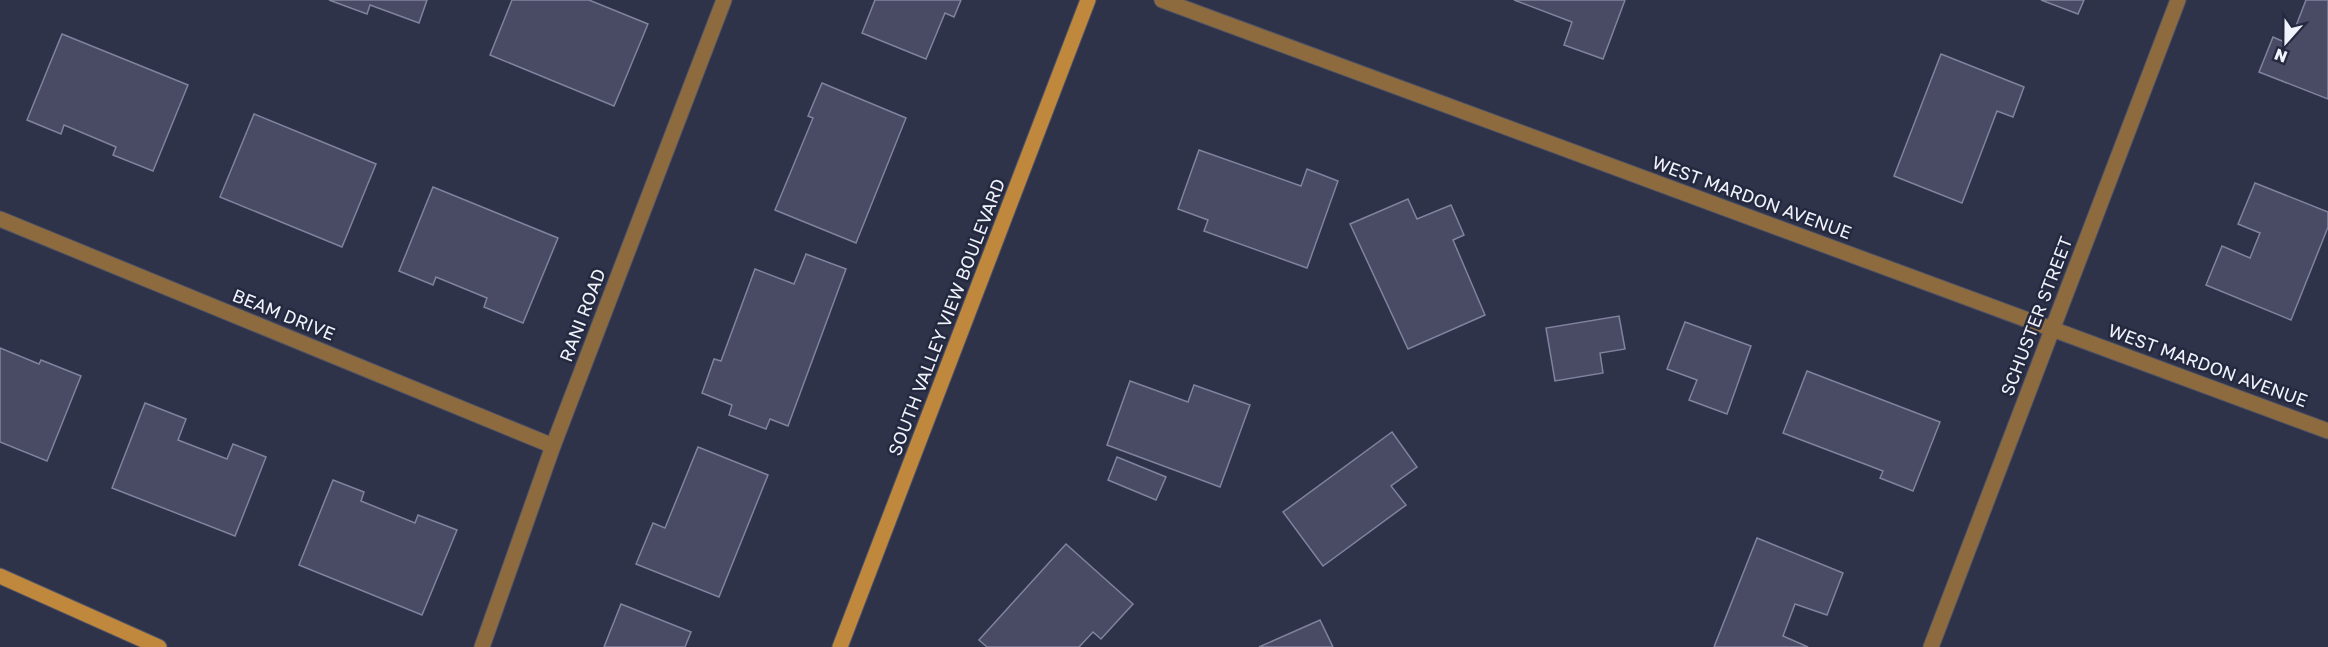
<svg xmlns="http://www.w3.org/2000/svg" width="2328" height="647" viewBox="0 0 2328 647" font-family="'Golos Text',sans-serif">
  <style>
    .building { fill: #494a63; stroke: #81839e; stroke-width: 1.5 }
    .lines { fill: none; stroke-linecap: round; stroke-linejoin: round }
    .minor-casing { stroke: #4d5266; stroke-width: 17 }
    .secondary-casing { stroke: #4d5266; stroke-width: 17 }
    .minor { stroke: #8d6b3f; stroke-width: 15 }
    .secondary { stroke: #bf883d; stroke-width: 15 }
    .labels { text-anchor: middle; dominant-baseline: central; stroke-width: 5; stroke-linejoin: round; paint-order: stroke }
    .street-label { font-size: 18px; fill: #f1f3fc; stroke: #24293f }
  </style>
  <rect width="100%" height="100%" fill="#2e334a"/>
  <g class="building">
    <path d="M329,0H427L419,23L370,5L367,14Z"/>
    <path d="M512,0H589L648,24L614,106L490,55Z"/>
    <path d="M875,0H961L954,17L945,13L926,59L862,33Z"/>
    <path d="M1514,0H1625L1603,59L1564,45L1572,22Z"/>
    <path d="M2041,0H2084L2078,14Z"/>
    <path d="M2306,0H2328V99L2259,72L2273,37L2289,44Z"/>
    <path d="M62,34L188,85L153,171L113,155L116,147L64,125L61,134L27,120Z"/>
    <path d="M1941,54L2024,87L2013,117L1997,111L1962,203L1894,176Z"/>
    <path d="M822,83L906,118L856,243L775,210L813,118L808,116Z"/>
    <path d="M254,114L376,164L342,247L220,197Z"/>
    <path d="M1199,150L1301,186L1307,169L1338,181L1307,268L1204,231L1208,220L1178,209Z"/>
    <path d="M2255,183L2328,212V227L2291,320L2206,285L2222,246L2250,258L2260,233L2238,224Z"/>
    <path d="M433,187L558,238L523,323L484,307L487,298L436,277L433,285L399,271Z"/>
    <path d="M1408,199L1417,219L1451,205L1464,235L1453,240L1485,315L1408,349L1350,224Z"/>
    <path d="M806,254L846,269L788,426L770,419L766,429L729,415L732,405L702,393L714,359L721,361L755,269L794,284Z"/>
    <path d="M1619,316L1625,349L1600,353L1603,373L1555,381L1546,328Z"/>
    <path d="M1685,322L1751,346L1727,414L1689,400L1697,380L1667,369Z"/>
    <path d="M0,348L39,364L41,360L81,376L47,461L0,442Z"/>
    <path d="M1807,371L1940,422L1913,491L1880,478L1883,471L1783,433Z"/>
    <path d="M1130,381L1188,402L1194,385L1250,405L1220,487L1107,445Z"/>
    <path d="M145,403L186,419L178,440L227,459L233,444L266,457L235,536L112,488Z"/>
    <path d="M1392,432L1417,467L1391,486L1406,505L1323,566L1283,512Z"/>
    <path d="M698,447L768,475L719,597L636,564L653,523L665,528Z"/>
    <path d="M1117,457L1166,477L1156,500L1108,480Z"/>
    <path d="M333,480L364,492L361,501L415,523L418,515L457,530L422,615L299,565Z"/>
    <path d="M1757,538L1843,573L1827,615L1795,604L1783,636L1808,647H1714Z"/>
    <path d="M1066,544L1133,604L1101,639L1093,632L1079,647H987L979,640Z"/>
    <path d="M621,604L691,632L685,647H604Z"/>
    <path d="M1320,620L1333,647H1259Z"/>
  </g>
  <g class="lines">
    <defs>
      <g id="minor">
        <path d="M1162,0L2328,431"/>
        <path d="M0,219L553,446"/>
        <path d="M482,647L553,446L724,0"/>
        <path d="M1931,647L2178,0"/>
      </g>
      <g id="secondary">
        <path d="M0,576L159,647"/>
        <path d="M840,647L1088,0"/>
      </g>
    </defs>
    <use href="#minor" class="minor-casing"/>
    <use href="#secondary" class="secondary-casing"/>
    <use href="#minor" class="minor"/>
    <use href="#secondary" class="secondary"/>
  </g>
  <g class="labels">
    <g class="street-label">
      <text transform="translate(1752 197) rotate(20)">WEST MARDON AVENUE</text>
      <text transform="translate(284 314) rotate(22)">BEAM DRIVE</text>
      <text transform="translate(582 315) rotate(-69)">RANI ROAD</text>
      <text transform="translate(2036 316) rotate(-69)">SCHUSTER STREET</text>
      <text transform="translate(946 317) rotate(-69)">SOUTH VALLEY VIEW BOULEVARD</text>
      <text transform="translate(2208 365) rotate(20)">WEST MARDON AVENUE</text>
    </g>
  </g>
  <g transform="translate(2286 42) rotate(201)" stroke="#24293f" stroke-width="4.5" paint-order="stroke">
  <path d="M0-4.5L10 22L0 15L-10 22Z" fill="#f1f3fc"/>
  <text y="-9" font-size="16" font-weight="bold" text-anchor="middle" fill="#f1f3fc">N</text>
  </g>
</svg>
